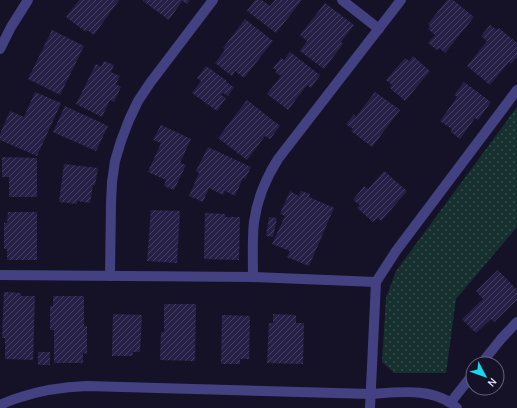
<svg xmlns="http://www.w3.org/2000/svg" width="517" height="408" viewBox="0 0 517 408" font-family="Karla,sans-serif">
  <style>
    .park { fill: url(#park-dots) }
    .building { fill: url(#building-hatch) }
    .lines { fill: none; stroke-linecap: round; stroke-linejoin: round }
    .minor { stroke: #434182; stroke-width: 10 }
  </style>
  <defs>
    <pattern id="park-dots" width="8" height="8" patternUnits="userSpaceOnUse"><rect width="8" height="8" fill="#15302f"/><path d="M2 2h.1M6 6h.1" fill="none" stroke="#374d4e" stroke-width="1.8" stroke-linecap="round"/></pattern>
    <pattern id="building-hatch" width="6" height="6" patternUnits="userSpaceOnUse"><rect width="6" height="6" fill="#272046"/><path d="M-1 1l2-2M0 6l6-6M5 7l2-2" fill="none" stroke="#464062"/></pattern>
  </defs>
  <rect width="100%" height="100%" fill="#151227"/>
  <path class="park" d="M517,107V227L456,299L446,373H394L382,362L386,298L396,271Z"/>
  <g class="building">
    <path d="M79,0H119L94,35L87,30L86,32L66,17Z"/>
    <path d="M144,0H190L187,4L182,1L169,20L143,1Z"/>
    <path d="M255,0H262L270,6L275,0H302L276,33L247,11Z"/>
    <path d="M447,0H453L474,17L445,53L439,48L437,50L428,43L435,35L428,29L430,26L428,24Z"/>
    <path d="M325,3L354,25L341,42L343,44L324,69L300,51L307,41L300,35Z"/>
    <path d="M245,19L273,41L244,78L235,71L232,76L215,63L225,50L223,48Z"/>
    <path d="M490,25L497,30L499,28L517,43V57L511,64L509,62L490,85L467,66L487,41L481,36Z"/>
    <path d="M52,30L84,46L60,95L28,79Z"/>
    <path d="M290,52L320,75L311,88L307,85L288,110L267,94L281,76L275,72L277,71L273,68L281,58L284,60Z"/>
    <path d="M413,56L430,71L405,101L390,88L392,85L386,80L405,58L409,61Z"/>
    <path d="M104,61L114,65L111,72L120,76L116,84L121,87L114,102L110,100L102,117L76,104L96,64L101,67Z"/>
    <path d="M206,66L227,81L226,82L234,87L228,96L223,93L221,95L226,98L217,111L192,93L201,81L197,78Z"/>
    <path d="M464,82L491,102L478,120L475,118L460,139L451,132L452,129L440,121L457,97L454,95Z"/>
    <path d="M35,92L61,103L37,156L0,140V134L10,111L24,117Z"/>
    <path d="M375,92L400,110L372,147L351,131L353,129L346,124L354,114L356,117Z"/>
    <path d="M247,100L280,126L270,139L265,136L247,160L218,138Z"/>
    <path d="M65,106L108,126L96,151L53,132Z"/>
    <path d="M161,125L191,139L180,163L186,165L174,190L164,186L166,180L148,172L161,143L153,140Z"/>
    <path d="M208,147L251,167L245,179L243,178L235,196L225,191L223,195L209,188L203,202L189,196L199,173L196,171Z"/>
    <path d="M2,157L37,158V197H9V177H2Z"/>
    <path d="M64,164L98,168L95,185H93L90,203L77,201V204L59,202Z"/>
    <path d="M384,171L407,191L381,221L378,218L373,222L357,208L360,205L353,200L364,186L368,189Z"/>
    <path d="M290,191L299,196L301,191L310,194L309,197L334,208L309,266L287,257L290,251L272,244L285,216L280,214Z"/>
    <path d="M151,210L180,211L177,263L147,261Z"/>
    <path d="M8,212H37V260H7V249H4V223H7Z"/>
    <path d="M205,213L225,214V217H240L239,260L204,259Z"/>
    <path d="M269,217L277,218L273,237L266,236Z"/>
    <path d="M498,270L517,290V300L494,322L491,319L476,333L462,319L483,299L476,291Z"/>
    <path d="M4,292L21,293V296H35L33,360L5,359V338H2Z"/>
    <path d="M53,296H84V326H87V354L83,353V363H54V330H50V306H53Z"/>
    <path d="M164,304H196L195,361L160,360L161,332H164Z"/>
    <path d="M113,314L142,315L140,352H133L132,356H112Z"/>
    <path d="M273,314L296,315V323H304L303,364L267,363L269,323H273Z"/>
    <path d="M222,315L250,316L249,359H240V364H221Z"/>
    <rect x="38" y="352" width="12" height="13"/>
  </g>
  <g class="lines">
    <g class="minor">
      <path d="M342,0L379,29"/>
      <path d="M0,49L11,27L28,0"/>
      <path d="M0,275L253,277L376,282"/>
      <path d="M110,276L111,203L112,182L115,161L121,141L129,120L138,101L150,83L213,0"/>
      <path d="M253,277C253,259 252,240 254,222C257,199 266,178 278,159L401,0"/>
      <path d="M481,364L501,339L517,322"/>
      <path d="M451,402L473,374"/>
      <path d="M0,405C7,402 14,399 21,397C42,390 65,387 87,386L371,394C399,392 435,387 457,408"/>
      <path d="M370,408L376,282L396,251L517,90"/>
    </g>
  </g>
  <g transform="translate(485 376) rotate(131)"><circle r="19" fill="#151227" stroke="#65627c"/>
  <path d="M0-3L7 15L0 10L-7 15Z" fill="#17d8ec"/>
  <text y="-6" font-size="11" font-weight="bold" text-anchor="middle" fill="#dedbfc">N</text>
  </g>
</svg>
